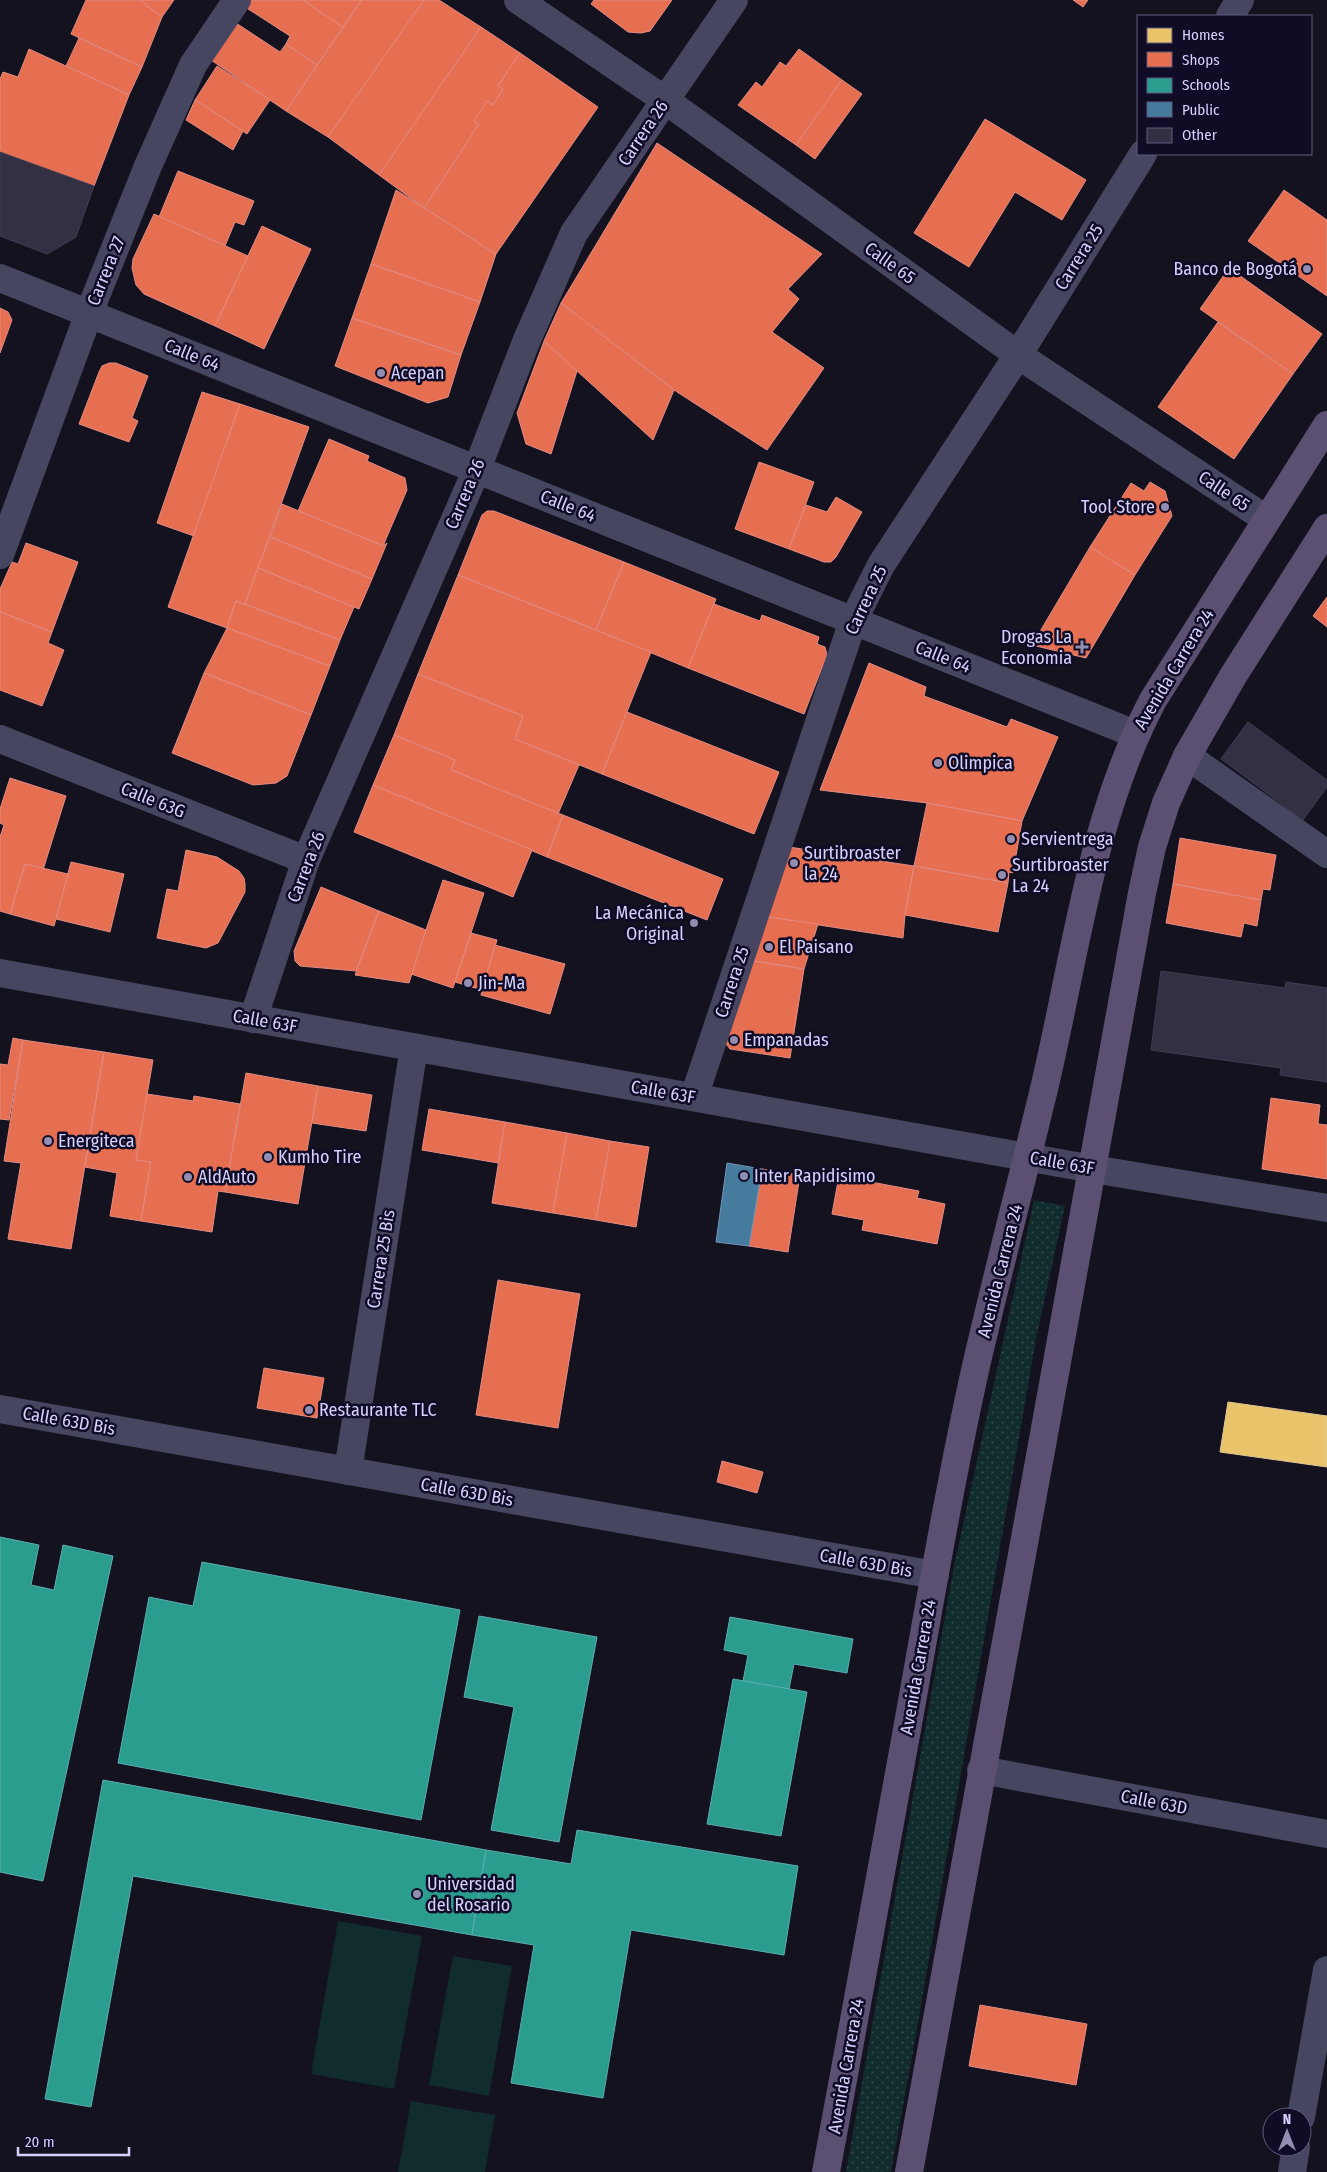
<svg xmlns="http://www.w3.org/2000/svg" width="1327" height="2172" viewBox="0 0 1327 2172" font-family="'Fira Sans Condensed',sans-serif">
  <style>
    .grass { fill: url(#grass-dots) }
    .green { fill: #102c2c }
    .homes { fill: #e9c46a; stroke: #e3c897 }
    .shops { fill: #e76f51; stroke: #e28c85 }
    .schools { fill: #2a9d8f; stroke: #5dadb1 }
    .public { fill: #457b9d; stroke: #7095ba }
    .building { fill: #323042; stroke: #403c54 }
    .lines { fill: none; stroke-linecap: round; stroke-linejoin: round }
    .minor { stroke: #474661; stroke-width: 28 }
    .major { stroke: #5b5072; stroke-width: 28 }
    .poi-dot { fill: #918eb1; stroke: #100c25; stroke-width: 2 }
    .labels { text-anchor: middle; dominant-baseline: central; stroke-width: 5; stroke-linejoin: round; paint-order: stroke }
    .street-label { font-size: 18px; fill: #d5d1ff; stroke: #100c25 }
    .poi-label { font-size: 18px; fill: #d5d1ff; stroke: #100c25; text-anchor: start }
  </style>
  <defs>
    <pattern id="grass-dots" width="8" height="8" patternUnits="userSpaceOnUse" patternTransform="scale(1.25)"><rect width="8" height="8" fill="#102c2c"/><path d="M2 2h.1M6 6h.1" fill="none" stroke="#324a4c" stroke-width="1.8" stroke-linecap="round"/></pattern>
  </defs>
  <rect width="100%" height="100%" fill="#14121f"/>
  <path class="grass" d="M1034,1200L1065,1206L1036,1339L914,2046L891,2172H846L954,1566Z"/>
  <g class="green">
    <path d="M338,1921L422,1936L394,2089L311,2074Z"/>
    <path d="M453,1956L512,1966L489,2096L429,2085Z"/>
    <path d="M411,2101L495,2115L485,2172H398Z"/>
  </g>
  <path class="homes" d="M1228,1402L1327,1416V1467L1220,1452Z"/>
  <g class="shops">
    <path d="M86,0H140L162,17L142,67L71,34Z"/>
    <path d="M140,0H174L162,17Z"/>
    <path d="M250,0H303L343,27L317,65L286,44L290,36L245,7Z"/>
    <path d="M303,0H362L343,27Z"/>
    <path d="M362,0H424L328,137L286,111Z"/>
    <path d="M424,0H439L481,27L379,175L328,137Z"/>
    <path d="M594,0H672L650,31L641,33L628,32L591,4Z"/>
    <path d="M1073,0H1088L1083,7Z"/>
    <path d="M236,23L280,52L286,44L317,65L286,111L211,60Z"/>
    <path d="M481,27L520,53L498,86L503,89L493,105L487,101L474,121L479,124L424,208L379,175Z"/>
    <path d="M79,38L142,67L129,95L66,66Z"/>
    <path d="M29,49L129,95L94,186L0,152V79L3,72L18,77Z"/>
    <path d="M799,49L842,80L796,145L738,105L756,82L762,87L780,62L786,66Z"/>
    <path d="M520,53L598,107L496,254L424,208L479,124L474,121L487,101L493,105L503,89L498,86Z"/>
    <path d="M217,66L270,100L247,134L195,100Z"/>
    <path d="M842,80L862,94L815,159L796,145Z"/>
    <path d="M195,100L243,131L233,150L186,120Z"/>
    <path d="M985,119L1086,180L1062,220L1015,192L969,267L914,233Z"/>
    <path d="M657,143L822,254L788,289L799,299L772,332L824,368L767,450L674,390L561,303Z"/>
    <path d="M178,171L254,201L244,225L235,222L225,246L159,217Z"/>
    <path d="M396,190L496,254L480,302L371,264Z"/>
    <path d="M1284,190L1327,220V296L1248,241Z"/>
    <path d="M154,214L248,256L215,326L144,294L136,285L132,268L133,259Z"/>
    <path d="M262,226L311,249L264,349L215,326Z"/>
    <path d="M371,264L480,302L461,355L352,318Z"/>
    <path d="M1229,268L1322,334L1293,374L1200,309Z"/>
    <path d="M561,303L674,390L653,440L544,341Z"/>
    <path d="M0,308L8,312L12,320L0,353Z"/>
    <path d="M352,318L461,355L448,397L428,403L335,366Z"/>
    <path d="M1218,322L1293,374L1234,459L1158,407Z"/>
    <path d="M544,341L577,371L551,454L526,444L517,413Z"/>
    <path d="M109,363H116L148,376L132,418L138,421L129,442L79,424L99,372L102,366Z"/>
    <path d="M202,392L240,404L194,536L157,523Z"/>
    <path d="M240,404L309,427L245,604L236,601L227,628L168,607Z"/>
    <path d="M329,439L369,456L367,461L405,478L407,490L383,546L298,511Z"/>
    <path d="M759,462L814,482L789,549L735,529Z"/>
    <path d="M1150,482L1165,491L1172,516L1135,575L1090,547L1131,483L1144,491Z"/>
    <path d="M836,497L862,512L836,557L831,562H824L789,549L806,505L827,512Z"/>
    <path d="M282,504L383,546L387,543L372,579L270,537Z"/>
    <path d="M487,511H494L624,562L596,630L458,575L482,515Z"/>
    <path d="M270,537L372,579L359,609L258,568Z"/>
    <path d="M26,543L78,562L52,632L0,612V589L12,562L18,564Z"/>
    <path d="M1090,547L1135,575L1086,658L1032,645Z"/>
    <path d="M624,562L716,599L688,668L596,630Z"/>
    <path d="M258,568L354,607L340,640L245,604Z"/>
    <path d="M458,575L651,652L602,774L515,739L523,716L418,674Z"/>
    <path d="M1327,597V627L1313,616Z"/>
    <path d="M236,601L340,640L330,666L227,628Z"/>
    <path d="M714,604L760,621L762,615L819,637L817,644L825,647L827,655L804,714L688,668Z"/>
    <path d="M0,612L52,632L48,643L64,650L42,706L0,690Z"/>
    <path d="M227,628L330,666L311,715L204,673Z"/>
    <path d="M869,663L926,687L924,696L1007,727L1011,719L1058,737L1022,821L927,803L820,790Z"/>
    <path d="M204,673L311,715L287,776L276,783L253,785L172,753Z"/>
    <path d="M418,674L523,716L515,739L579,765L558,814L451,770L455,760L394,735Z"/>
    <path d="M627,712L779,772L754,834L602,774Z"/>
    <path d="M394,735L455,760L451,770L563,815L547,857L373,785Z"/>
    <path d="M10,778L66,796L43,870L25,864L10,914L0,911V837L4,825L0,823V809Z"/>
    <path d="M373,785L532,850L513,897L354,832Z"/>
    <path d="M927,803L1022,821L1013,873L1009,872L1008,883L914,866Z"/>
    <path d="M563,815L723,879L707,920L547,857Z"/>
    <path d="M1180,838L1276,855L1270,890L1263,889L1261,900L1173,884Z"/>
    <path d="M789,847L914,866L905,915L903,938L767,917Z"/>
    <path d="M186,850L217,857L239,871L244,878L245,884V892L218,943L206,948L157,938L167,889L178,891Z"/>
    <path d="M71,862L124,874L110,932L56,919Z"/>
    <path d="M25,864L68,874L54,926L10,914Z"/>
    <path d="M914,866L1008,883L998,932L905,915Z"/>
    <path d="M443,880L484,893L453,988L411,974Z"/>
    <path d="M1173,884L1261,900L1257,926L1244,923L1241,937L1166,923Z"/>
    <path d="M321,887L379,911L356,971L300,966L295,961L294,951Z"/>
    <path d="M379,911L426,930L409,983L355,975Z"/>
    <path d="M767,917L818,924L804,969L754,961Z"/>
    <path d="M471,933L497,940L482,990L455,982Z"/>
    <path d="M495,945L565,964L550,1014L481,995Z"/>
    <path d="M754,961L804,969L790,1058L730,1049L723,1040Z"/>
    <path d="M13,1038L23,1040L9,1120L0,1119V1064L8,1065Z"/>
    <path d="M23,1040L104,1052L71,1249L8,1239L21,1163L4,1161Z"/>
    <path d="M104,1052L153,1060L136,1160L151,1162L141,1221L110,1216L117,1173L85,1167Z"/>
    <path d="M246,1073L318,1086L298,1204L225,1192Z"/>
    <path d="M318,1086L372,1095L366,1131L312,1123Z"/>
    <path d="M147,1094L193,1101L194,1096L240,1104L225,1192L218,1191L212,1232L141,1221L151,1162L136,1160Z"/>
    <path d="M1271,1098L1320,1105L1318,1124L1327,1125V1179L1262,1169Z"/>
    <path d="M429,1109L505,1122L498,1163L422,1150Z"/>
    <path d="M505,1122L567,1133L553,1213L492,1203Z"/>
    <path d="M567,1133L610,1141L596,1220L553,1213Z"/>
    <path d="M610,1141L649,1147L636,1227L596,1220Z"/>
    <path d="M762,1169L800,1175L788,1252L749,1246Z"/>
    <path d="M839,1176L919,1191L917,1198L945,1204L937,1244L862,1230L864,1220L832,1214Z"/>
    <path d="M498,1280L580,1294L558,1428L476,1415Z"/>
    <path d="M264,1368L324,1378L317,1418L257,1408Z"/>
    <path d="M722,1461L763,1472L757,1493L717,1482Z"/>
    <path d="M980,2005L1087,2024L1076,2085L969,2066Z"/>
  </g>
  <g class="schools">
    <path d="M0,1537L39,1545L31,1585L54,1590L63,1545L113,1556L43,1881L0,1872Z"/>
    <path d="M202,1562L460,1610L421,1820L118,1763L149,1597L193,1606Z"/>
    <path d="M479,1616L597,1637L559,1842L491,1830L514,1707L464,1697Z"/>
    <path d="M730,1617L853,1639L847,1673L794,1664L789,1689L743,1681L748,1655L724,1650Z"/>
    <path d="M733,1679L807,1692L781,1836L707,1824Z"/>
    <path d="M103,1780L486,1850L472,1935L133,1876L91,2107L45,2099Z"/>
    <path d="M577,1830L798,1866L784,1955L631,1930L603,2098L511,2083L534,1945L472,1935L486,1850L571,1864Z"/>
  </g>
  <path class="public" d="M727,1163L762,1169L749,1246L716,1242Z"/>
  <g class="building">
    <path d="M0,152L94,186L76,237L47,254L0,236Z"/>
    <path d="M1248,722L1327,780V787L1303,820L1221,759Z"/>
    <path d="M1161,971L1285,988L1286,982L1327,988V1082L1280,1075L1281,1068L1151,1050Z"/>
  </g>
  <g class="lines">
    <g class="minor">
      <path d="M518,0L665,100L1018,355L1266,519"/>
      <path d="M1230,16L1240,0"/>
      <path d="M0,278L1135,734"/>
      <path d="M0,555L89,313L148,166L193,65L237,0"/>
      <path d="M0,739L306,860"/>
      <path d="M1187,756L1327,854"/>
      <path d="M0,973L1093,1169L1327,1208"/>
      <path d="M253,1019L306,860L477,469L526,342L574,233L734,0"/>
      <path d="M694,1097L853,621L881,565L1018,355L1143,154"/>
      <path d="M0,1409L935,1575"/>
      <path d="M348,1471L414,1047"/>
      <path d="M981,1770L1327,1834"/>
      <path d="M1301,2117L1327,1970"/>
      <path d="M1292,2172L1296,2147"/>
    </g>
    <g class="major">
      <path d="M826,2172C852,2030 879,1888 904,1746C927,1619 948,1492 976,1366C997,1275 1021,1184 1043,1093C1075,961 1089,822 1153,700L1327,425"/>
      <path d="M909,2172C985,1745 1067,1320 1142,893L1152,847L1166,803L1187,756L1233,676L1327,528"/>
    </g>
  </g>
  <g class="poi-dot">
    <circle cx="1307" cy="269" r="5"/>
    <circle cx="381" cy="373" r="5"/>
    <circle cx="1165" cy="507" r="5"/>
    <path d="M1079.5 639.5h5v5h5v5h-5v5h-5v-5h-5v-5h5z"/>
    <circle cx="938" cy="763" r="5"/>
    <circle cx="1011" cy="839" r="5"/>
    <circle cx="794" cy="863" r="5"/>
    <circle cx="1002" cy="875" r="5"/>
    <circle cx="694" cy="923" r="5"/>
    <circle cx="769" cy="947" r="5"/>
    <circle cx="468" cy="983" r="5"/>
    <circle cx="734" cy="1040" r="5"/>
    <circle cx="48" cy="1141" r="5"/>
    <circle cx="268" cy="1157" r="5"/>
    <circle cx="744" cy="1176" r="5"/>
    <circle cx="188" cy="1177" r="5"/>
    <circle cx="309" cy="1410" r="5"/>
    <circle cx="417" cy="1894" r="5"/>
  </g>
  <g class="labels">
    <g class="street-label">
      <text transform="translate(643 133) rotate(-56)">Carrera 26</text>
      <text transform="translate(1079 257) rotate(-58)">Carrera 25</text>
      <text transform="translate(890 263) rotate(36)">Calle 65</text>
      <text transform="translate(106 271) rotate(-68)">Carrera 27</text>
      <text transform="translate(192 355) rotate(22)">Calle 64</text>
      <text transform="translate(1224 491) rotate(34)">Calle 65</text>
      <text transform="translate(465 494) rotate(-67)">Carrera 26</text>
      <text transform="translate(568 506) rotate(22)">Calle 64</text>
      <text transform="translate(866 600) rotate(-65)">Carrera 25</text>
      <text transform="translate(943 657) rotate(22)">Calle 64</text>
      <text transform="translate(1174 669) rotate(-59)">Avenida Carrera 24</text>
      <text transform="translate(153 800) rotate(22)">Calle 63G</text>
      <text transform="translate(306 867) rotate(-69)">Carrera 26</text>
      <text transform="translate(732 982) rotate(-72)">Carrera 25</text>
      <text transform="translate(265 1021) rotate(10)">Calle 63F</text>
      <text transform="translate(663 1092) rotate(10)">Calle 63F</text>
      <text transform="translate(1062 1163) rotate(10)">Calle 63F</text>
      <text transform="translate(381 1259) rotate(-81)">Carrera 25 Bis</text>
      <text transform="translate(1000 1271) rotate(-76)">Avenida Carrera 24</text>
      <text transform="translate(69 1421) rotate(10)">Calle 63D Bis</text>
      <text transform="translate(467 1492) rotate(10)">Calle 63D Bis</text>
      <text transform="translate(866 1563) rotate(10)">Calle 63D Bis</text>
      <text transform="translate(918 1667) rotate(-80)">Avenida Carrera 24</text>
      <text transform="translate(1154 1802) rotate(11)">Calle 63D</text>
      <text transform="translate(846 2066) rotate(-80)">Avenida Carrera 24</text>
    </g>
    <g class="poi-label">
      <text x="1297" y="269" text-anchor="end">Banco de Bogotá</text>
      <text x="391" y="373">Acepan</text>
      <text x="1155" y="507" text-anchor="end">Tool Store</text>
      <text x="1072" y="637" text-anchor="end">Drogas La<tspan x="1072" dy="21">Economia</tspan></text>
      <text x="948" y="763">Olimpica</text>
      <text x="1021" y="839">Servientrega</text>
      <text x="804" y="853">Surtibroaster<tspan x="804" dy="21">la 24</tspan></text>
      <text x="1012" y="865">Surtibroaster<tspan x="1012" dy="21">La 24</tspan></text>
      <text x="684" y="913" text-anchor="end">La Mecánica<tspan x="684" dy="21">Original</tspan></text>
      <text x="779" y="947">El Paisano</text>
      <text x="478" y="983">Jin-Ma</text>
      <text x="744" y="1040">Empanadas</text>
      <text x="58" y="1141">Energiteca</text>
      <text x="278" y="1157">Kumho Tire</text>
      <text x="754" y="1176">Inter Rapidisimo</text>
      <text x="198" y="1177">AldAuto</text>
      <text x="319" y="1410">Restaurante TLC</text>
      <text x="427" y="1884">Universidad<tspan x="427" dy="21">del Rosario</tspan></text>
    </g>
  </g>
  <rect x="1137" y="15" width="175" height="140" fill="#100c25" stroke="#5f5b7c"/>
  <rect x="1147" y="28" width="25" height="15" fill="#e9c46a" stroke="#5f5b7c"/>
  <text x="1182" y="40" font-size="15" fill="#d5d1ff">Homes</text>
  <rect x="1147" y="52" width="25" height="15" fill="#e76f51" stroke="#5f5b7c"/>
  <text x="1182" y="65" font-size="15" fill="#d5d1ff">Shops</text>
  <rect x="1147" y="78" width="25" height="15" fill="#2a9d8f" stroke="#5f5b7c"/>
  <text x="1182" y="90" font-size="15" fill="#d5d1ff">Schools</text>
  <rect x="1147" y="102" width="25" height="15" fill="#457b9d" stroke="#5f5b7c"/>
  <text x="1182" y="115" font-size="15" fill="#d5d1ff">Public</text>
  <rect x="1147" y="128" width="25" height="15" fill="#323042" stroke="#5f5b7c"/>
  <text x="1182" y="140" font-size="15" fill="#d5d1ff">Other</text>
  <g transform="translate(1287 2132)"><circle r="24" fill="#100c25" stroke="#5f5b7c"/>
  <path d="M0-4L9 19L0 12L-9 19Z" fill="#918eb1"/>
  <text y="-8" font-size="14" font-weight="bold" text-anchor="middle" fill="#d5d1ff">N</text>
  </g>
  <path d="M18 2147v8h111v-8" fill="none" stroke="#d5d1ff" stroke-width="2.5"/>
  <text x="25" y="2147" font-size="15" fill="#d5d1ff" stroke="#100c25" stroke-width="4" paint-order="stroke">20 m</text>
</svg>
